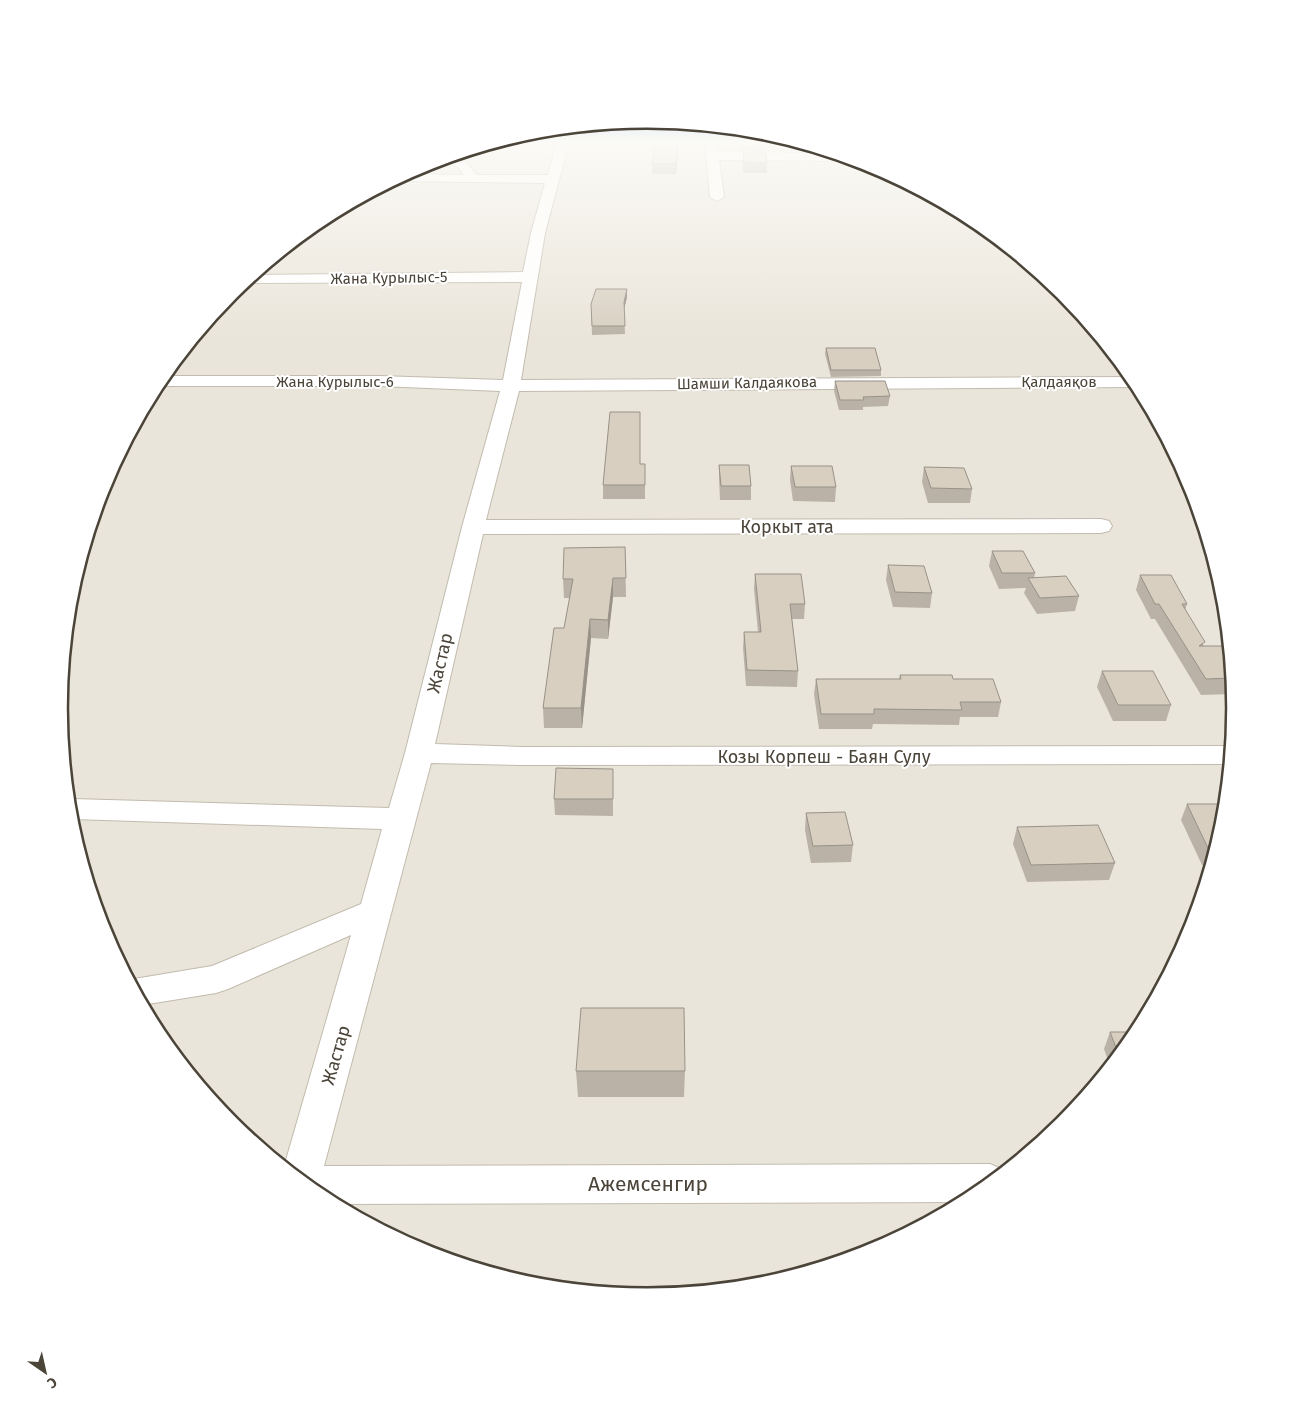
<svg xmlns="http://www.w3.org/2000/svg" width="1293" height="1417" viewBox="0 0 1293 1417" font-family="'Fira Sans',sans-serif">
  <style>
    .residential { fill: #eae5da }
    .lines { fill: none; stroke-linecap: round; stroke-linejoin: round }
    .minor-casing { stroke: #c2bbae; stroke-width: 2 }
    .minor { fill: #fff; fill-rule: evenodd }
    .wall { fill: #bab2a6 }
    .shaded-wall { fill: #979187 }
    .building { fill: #d8cfc1; stroke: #979187 }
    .labels { text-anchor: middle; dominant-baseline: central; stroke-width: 4; stroke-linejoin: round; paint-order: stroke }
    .far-street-label { font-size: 15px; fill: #4b4439; stroke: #fff }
    .street-label { font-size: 18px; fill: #4b4439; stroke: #fff }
    .near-street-label { font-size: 21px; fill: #4b4439; stroke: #fff }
    .rim { fill: none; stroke: #4b4439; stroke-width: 2.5 }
  </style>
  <rect width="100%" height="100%" fill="#f6f3ec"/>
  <circle class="residential" cx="646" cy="711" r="585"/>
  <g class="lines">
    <defs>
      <g id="minor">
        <path d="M557,142H569L545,233L521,380L1131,377L1138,387L519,391L486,520L1101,519L1109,521L1112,526L1109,531L1101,533L483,534L435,744L521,747L1230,746L1229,764L521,765L431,763L324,1166L990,1164L1004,1170L973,1197L965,1202L332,1204L320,1197L284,1167L351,935L228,989L216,993L142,1005L128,980L212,966L361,904L382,829L73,819L70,818L68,800L73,799L389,808L405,753L462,527L500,391L379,386H156L163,376H379L503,380L522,282L242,283L252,275L523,272L531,233L545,183L393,181L405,174L464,175L459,168L443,159L455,155L467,163L477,175H548Z"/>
        <path d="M705,142H717L718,152L831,153L848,158L843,161L719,160L724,197L717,201L710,197Z"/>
      </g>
    </defs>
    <use href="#minor" class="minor-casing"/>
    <use href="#minor" class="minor"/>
  </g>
  <g class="wall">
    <path d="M679,142L676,174H652V164Z"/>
    <path d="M739,142H765V151L740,150Z"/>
    <path d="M743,153L767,163V173H743Z"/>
    <path d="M861,162L872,166L876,168H863Z"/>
    <path d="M627,297L624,309L625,334L592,335L591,304Z"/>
    <path d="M826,348L881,370V376L831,377L825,354Z"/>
    <path d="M835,381L890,396L888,406L863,407V410H839L834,391Z"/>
    <path d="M640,464H645V499H603V485Z"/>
    <path d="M719,465L751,486V500H720L719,479Z"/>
    <path d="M791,466L836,487L835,502L793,501L790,480Z"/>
    <path d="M924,467L972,489L970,503H928L922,482Z"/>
    <path d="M625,547L626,597H613L608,639L591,638L582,728H544L543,708L564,628L570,598H564L563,579Z"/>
    <path d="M992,551L1035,573L1034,578L1079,596L1075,611L1037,614L1024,593L1026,588L999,589L989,566Z"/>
    <path d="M888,565L932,593L930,608L893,607L886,580Z"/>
    <path d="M755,574L805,604L804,619H792L798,671L797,687L746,686L743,648L744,632H758L754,589Z"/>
    <path d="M1140,575L1187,604L1185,610L1204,646H1228L1233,694L1201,695L1155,619H1151L1136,590Z"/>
    <path d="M1102,671L1171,705L1166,721H1113L1097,687Z"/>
    <path d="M900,675L953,679L1001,702L998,717H960L959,725L873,724L872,729H819L814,694L816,679H899Z"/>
    <path d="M613,785V816L555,815L554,799Z"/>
    <path d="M1187,804L1223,823L1210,865H1202L1181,820Z"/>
    <path d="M806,813L853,845L851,862L811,863L805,830Z"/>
    <path d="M1017,827L1115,863L1109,880L1027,882L1013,844Z"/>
    <path d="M1110,1032L1135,1035L1110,1066L1104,1049Z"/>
    <path d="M576,1071H685L684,1097H578Z"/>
  </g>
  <g class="shaded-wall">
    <path d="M678,142H679L676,174V164Z"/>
    <path d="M627,289V297L624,310V302Z"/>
    <path d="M613,578V597L608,639V620Z"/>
    <path d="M590,619L591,638L582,728L581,708Z"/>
    <path d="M61,688L69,711L60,725L59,708Z"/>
    <path d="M62,741L70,763L65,771Z"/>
  </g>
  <g class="building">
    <path d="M656,142H678L676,164H652Z"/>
    <path d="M743,153H766L767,163H744Z"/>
    <path d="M596,289H627L624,302L625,326H592L591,304Z"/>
    <path d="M826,348H875L881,370H831Z"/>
    <path d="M835,381H885L890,396L863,397L864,400H840Z"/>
    <path d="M610,412H640V464H645V485H603Z"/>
    <path d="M719,465H749L751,486H721Z"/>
    <path d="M791,466H832L836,487H795Z"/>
    <path d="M924,467L964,468L972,489L931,488Z"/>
    <path d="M625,547L626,578H613L608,620L590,619L581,708H543L554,628H564L573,579H563L564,548Z"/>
    <path d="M992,551H1023L1035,573H1002Z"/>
    <path d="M888,565L924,566L932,593L895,592Z"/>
    <path d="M755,574H801L805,604H790L798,671L747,670L744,632H761Z"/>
    <path d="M1140,575H1171L1187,604H1182L1205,642L1199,646H1228L1231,678L1206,679L1159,604H1155Z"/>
    <path d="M1066,576L1079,596L1040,598L1028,578Z"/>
    <path d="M1102,671H1153L1171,705H1118Z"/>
    <path d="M900,675H952L953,679H993L1001,702H960L962,710L874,709V714H821L816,679H901Z"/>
    <path d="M556,768L613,769V799H554Z"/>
    <path d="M1187,804H1225L1223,823L1215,848H1208Z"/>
    <path d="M845,812L853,845L813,846L806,813Z"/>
    <path d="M1098,825L1115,863L1031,865L1017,827Z"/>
    <path d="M581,1008H684L685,1071H576Z"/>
    <path d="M1110,1032H1137L1135,1035L1119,1055Z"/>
  </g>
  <linearGradient id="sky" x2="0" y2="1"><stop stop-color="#8fc1ec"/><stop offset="0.42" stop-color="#fbfaf6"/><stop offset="1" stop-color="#fbfaf6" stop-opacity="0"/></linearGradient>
  <rect width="1293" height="340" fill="url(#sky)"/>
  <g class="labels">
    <g class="far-street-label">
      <text transform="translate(389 278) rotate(-1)">Жана Курылыс-5</text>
      <text x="335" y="382">Жана Курылыс-6</text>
      <text x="1059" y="382">Қалдаяқов</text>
      <text transform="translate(747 383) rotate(-1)">Шамши Калдаякова</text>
    </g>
    <g class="street-label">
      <text x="787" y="527">Коркыт ата</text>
      <text transform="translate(440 663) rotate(-77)">Жастар</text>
      <text x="824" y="757">Козы Корпеш - Баян Сулу</text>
      <text transform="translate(336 1055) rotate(-74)">Жастар</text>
    </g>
    <g class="near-street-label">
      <text x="648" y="1184">Ажемсенгир</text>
    </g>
  </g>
  <path d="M0 0H1293V1417H0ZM68 708a579 579 0 1 1 1158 0a579 579 0 1 1-1158 0Z" fill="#fff" fill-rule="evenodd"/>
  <path class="rim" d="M68 708a579 579 0 1 1 1158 0a579 579 0 1 1-1158 0Z"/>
  <g transform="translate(45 1372) rotate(146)" stroke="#ffffff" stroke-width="4" paint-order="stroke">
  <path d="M0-4L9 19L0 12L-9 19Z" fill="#4b4439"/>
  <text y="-8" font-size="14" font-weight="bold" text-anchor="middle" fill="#4b4439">С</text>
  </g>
</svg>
